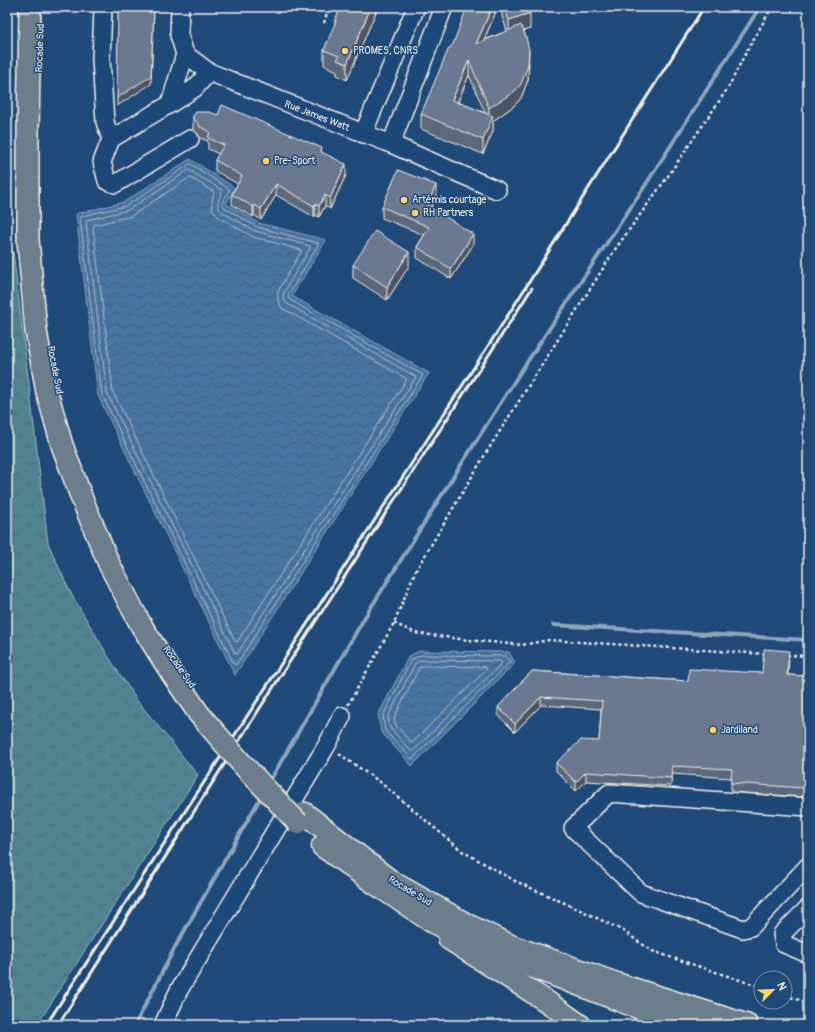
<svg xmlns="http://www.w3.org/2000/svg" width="815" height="1032" viewBox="0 0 815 1032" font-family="Pangolin,sans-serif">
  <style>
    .grass { fill: url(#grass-tufts); stroke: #a2babc }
    .water { fill: url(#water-waves); stroke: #8ca6be }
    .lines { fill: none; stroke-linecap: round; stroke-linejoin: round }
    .shore { stroke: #afbfcc; stroke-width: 1 }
    .stream { stroke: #8ca6be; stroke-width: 4 }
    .minor-casing { stroke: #f4f1e8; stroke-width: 20 }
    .major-casing { stroke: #f4f1e8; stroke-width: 24 }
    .highway-casing { stroke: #f4f1e8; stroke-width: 25 }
    .path { stroke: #f4f1e8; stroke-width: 2.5; stroke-dasharray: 3 3; stroke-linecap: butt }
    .minor { stroke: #1f4a7a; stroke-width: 17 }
    .major { stroke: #6c7d8c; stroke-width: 21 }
    .highway { stroke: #6c7d8c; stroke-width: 22 }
    .rail { stroke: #f4f1e8; stroke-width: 3 }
    .major-bridge-casing { stroke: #f4f1e8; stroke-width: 24; stroke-linecap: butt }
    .major-bridge { stroke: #6c7d8c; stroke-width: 21 }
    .wall { fill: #5c677c; stroke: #f4f1e8; fill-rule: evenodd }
    .shaded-wall { fill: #4b5465; stroke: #f4f1e8 }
    .building { fill: #6b7890; stroke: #f4f1e8 }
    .poi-dot { fill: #ffd166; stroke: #1f4a7a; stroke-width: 1.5 }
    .labels { text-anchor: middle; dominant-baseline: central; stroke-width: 3; stroke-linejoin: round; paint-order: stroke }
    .street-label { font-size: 10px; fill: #f4f1e8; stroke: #1f4a7a }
    .poi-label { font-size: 10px; fill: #f4f1e8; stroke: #1f4a7a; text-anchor: start }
  </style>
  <defs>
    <pattern id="grass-tufts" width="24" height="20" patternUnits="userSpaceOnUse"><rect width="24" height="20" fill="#50838f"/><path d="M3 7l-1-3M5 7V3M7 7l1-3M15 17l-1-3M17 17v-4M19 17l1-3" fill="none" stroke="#4d6b72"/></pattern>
    <pattern id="water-waves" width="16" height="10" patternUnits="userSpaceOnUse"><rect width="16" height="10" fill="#4774a2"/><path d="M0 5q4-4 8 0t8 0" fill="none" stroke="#485e74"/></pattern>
  </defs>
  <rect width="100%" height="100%" fill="#1f4a7a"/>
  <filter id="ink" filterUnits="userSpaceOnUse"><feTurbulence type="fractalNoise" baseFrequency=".025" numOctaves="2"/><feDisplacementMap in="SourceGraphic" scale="8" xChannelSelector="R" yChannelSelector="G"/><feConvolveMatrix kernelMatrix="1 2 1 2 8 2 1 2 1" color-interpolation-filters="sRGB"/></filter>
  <g filter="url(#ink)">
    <path class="grass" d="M13,251L48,543L69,590L108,656L136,699L198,775L37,1025H7V255Z"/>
    <g class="water">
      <path d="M190,159L235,188L226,204L259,223L326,240L292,296L429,373L235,675L98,396L76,214L124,202Z"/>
      <path d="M420,651L509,652L515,663L412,766L381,732L378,715L409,656Z"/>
    </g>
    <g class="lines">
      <g class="shore">
        <path d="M191,164L229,189V191L222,203L225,208L257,227L318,243V245L289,294L288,297L290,300L423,375L236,665L234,664L102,395L80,218L82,216L126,206Z"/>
        <path d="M189,170L222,190C221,199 213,204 222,212L255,231L310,246V248L284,292L283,298L286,303L416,377L237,654L235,653L107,393L86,222L87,220L128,210Z"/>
        <path d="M189,178H191L214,192C212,202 209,209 219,217L253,237L301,250V252L278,291V301L282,308L407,379L237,642L235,641L113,392L93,227L94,225L131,216Z"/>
        <path d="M421,655L506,656L510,662L412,759L385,731L383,716L411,660Z"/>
        <path d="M423,660L500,661L502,663L412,752L390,728L388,717L415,664Z"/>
        <path d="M424,666L485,667L487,669L412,743L396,726L394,718L419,668Z"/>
      </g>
      <g class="stream">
        <path d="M553,625L808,640"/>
        <path d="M268,784L365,617L443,493L521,371L639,195L760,7"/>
        <path d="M135,1025L174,949L262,795"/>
      </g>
      <defs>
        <g id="minor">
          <path d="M103,7L101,59L105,122L111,139"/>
          <path d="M180,7L179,35L185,54L209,72L391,144L497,190"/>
          <path d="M185,54L170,104L195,88L209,72"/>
          <path d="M170,104L111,139L102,162L107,181L115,184L190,139"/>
          <path d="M363,134L416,7"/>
          <path d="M391,144L444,7"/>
          <path d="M808,807L609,793L573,828L641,893L743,929L751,927L808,866"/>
          <path d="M808,908L782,934L784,944L808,954"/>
          <path d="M163,1025L179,990L327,745L342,716"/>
        </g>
        <g id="major">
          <path d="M30,7L28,133V239L36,331L47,392L62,445L82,499L109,564L141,625L172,674L199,714"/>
          <path d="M304,813L392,882L468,925L512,946L618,984L747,1025"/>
          <path d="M449,939L546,1001L580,1025"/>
        </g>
        <g id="highway">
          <path d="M323,846L375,883L430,920L487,949L666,1018L678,1025"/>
          <path d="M666,1006L706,1025"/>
        </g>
      </defs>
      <use href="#minor" class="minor-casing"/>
      <use href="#major" class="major-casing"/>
      <use href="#highway" class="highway-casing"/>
      <g class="path">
        <path d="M324,23L329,7"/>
        <path d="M394,623L415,633L468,640L522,645L549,640L766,654"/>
        <path d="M787,655L808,656"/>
        <path d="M348,705L394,623L415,572L486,453L616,248L668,176L728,88L744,56L772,7"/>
        <path d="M339,754L380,782L462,851L515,881L578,909L622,930L652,951L761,987"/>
        <path d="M785,995L808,1003"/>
      </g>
      <use href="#minor" class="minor"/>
      <use href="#major" class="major"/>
      <use href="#highway" class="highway"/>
      <g class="rail">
        <path d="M46,1025L503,323L704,7"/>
        <path d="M58,1025C154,876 248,725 345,576C407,479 471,384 532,288"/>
      </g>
      <defs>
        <path id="major-bridge" d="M199,714L243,765L298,823"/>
      </defs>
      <use href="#major-bridge" class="major-bridge-casing"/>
      <use href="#major-bridge" class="major-bridge"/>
    </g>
    <g class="wall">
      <path d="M340,7H378L347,80L337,75V71L324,65V50L335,25V20L340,9Z"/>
      <path d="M495,7V14L484,40L507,31L502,16V7H515L530,29L524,30L529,64L528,80L521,98L515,105L493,121V131L483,154L421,129V114ZM469,75L485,113L458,102Z"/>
      <path d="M193,116L322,152L346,175L330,209L325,206L319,217L315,215L314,217L276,195L261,220L254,215L253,217L232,205V194L238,184L215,171V160L219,154L208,149V141L200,138L198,134L193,130Z"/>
      <path d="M436,196L431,208L473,245L451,279L417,258V247L424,235L382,218V207Z"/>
      <path d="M353,265L409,266L387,300L353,278Z"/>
      <path d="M789,659L788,675L808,676V782H805L804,797L731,792V778L672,774L671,786L586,781L576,791L556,771V763L599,741L601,709L541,705L515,732L498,715V707L532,671L688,681L762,673Z"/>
    </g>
    <g class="shaded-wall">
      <path d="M371,7H378L347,80V64Z"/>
      <path d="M492,7H495V14L476,58V44Z"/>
      <path d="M154,9L151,84L117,106V98Z"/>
      <path d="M530,13V29L509,35V20Z"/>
      <path d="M529,50L528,80L521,98L515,105L493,121V131L483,154V140L489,123V108Z"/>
      <path d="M469,60V75L452,115V100Z"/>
      <path d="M346,164V175L330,209V198Z"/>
      <path d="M276,184V195L261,220V209Z"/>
      <path d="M436,185V196L427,216V205Z"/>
      <path d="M325,195V206L319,217V206Z"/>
      <path d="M315,204V215L314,217V206Z"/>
      <path d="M254,205V215L253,217V207Z"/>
      <path d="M473,234V245L451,279V269Z"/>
      <path d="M409,252V266L387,300V287Z"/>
      <path d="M541,697V705L515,732V724Z"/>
      <path d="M586,772V781L576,791V782Z"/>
    </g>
    <g class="building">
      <path d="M341,7H371L347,64L337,60L339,56L324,50L336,21L335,20Z"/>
      <path d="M467,7H492L476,44L521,25L526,37L529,50L528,65L521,84L515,91L489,108L469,60L452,100L493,116L483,140L421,114L448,50L453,44Z"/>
      <path d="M504,7H515L530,13L509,20Z"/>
      <path d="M118,8L154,9L151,76L117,98Z"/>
      <path d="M222,105L322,148L321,152L346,164L330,198L325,195L319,206L315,204L314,206L276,184L261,209L254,205L253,207L232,194L242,176L215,160L224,145L208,138L210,132L200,127L198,123L193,119V116L196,112H209L218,115Z"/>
      <path d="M398,170L436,185L427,205L473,234L451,269L417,247L429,227L382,207Z"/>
      <path d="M375,231L409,252L387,287L353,265Z"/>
      <path d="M764,649L789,651L787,675L808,676V774H805L804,788L731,783L732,769L672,766L671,778L586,772L576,782L556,763L581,740L599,741L602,701L541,697L515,724L498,707L532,671L688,681L689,669L762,673Z"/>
    </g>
  </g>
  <g class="poi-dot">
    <circle cx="345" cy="51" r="4"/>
    <circle cx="266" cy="161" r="4"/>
    <circle cx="404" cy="200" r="4"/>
    <circle cx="415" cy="213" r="4"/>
    <circle cx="713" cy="730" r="4"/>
  </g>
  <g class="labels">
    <g class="street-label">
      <text transform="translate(40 48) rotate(-88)">Rocade Sud</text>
      <text transform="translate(317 116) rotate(21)">Rue James Watt</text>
      <text transform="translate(55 370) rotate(79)">Rocade Sud</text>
      <text transform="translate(179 667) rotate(55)">Rocade Sud</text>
      <text transform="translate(410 891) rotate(31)">Rocade Sud</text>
    </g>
    <g class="poi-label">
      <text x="353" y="51">PROMES, CNRS</text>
      <text x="274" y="161">Pre-Sport</text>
      <text x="412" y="200">Artémis courtage</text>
      <text x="423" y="213">RH Partners</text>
      <text x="721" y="730">Jardiland</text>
    </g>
  </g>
  <rect width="815" height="1032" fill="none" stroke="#1f4a7a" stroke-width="24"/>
  <rect x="12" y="12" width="791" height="1008" fill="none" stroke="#f4f1e8" stroke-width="1.5" filter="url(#ink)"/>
  <g transform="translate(773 990) rotate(66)"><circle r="19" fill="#1f4a7a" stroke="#748da6"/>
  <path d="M0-3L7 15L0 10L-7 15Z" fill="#ffd166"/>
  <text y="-6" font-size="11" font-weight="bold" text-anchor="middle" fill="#f4f1e8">N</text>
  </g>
</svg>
